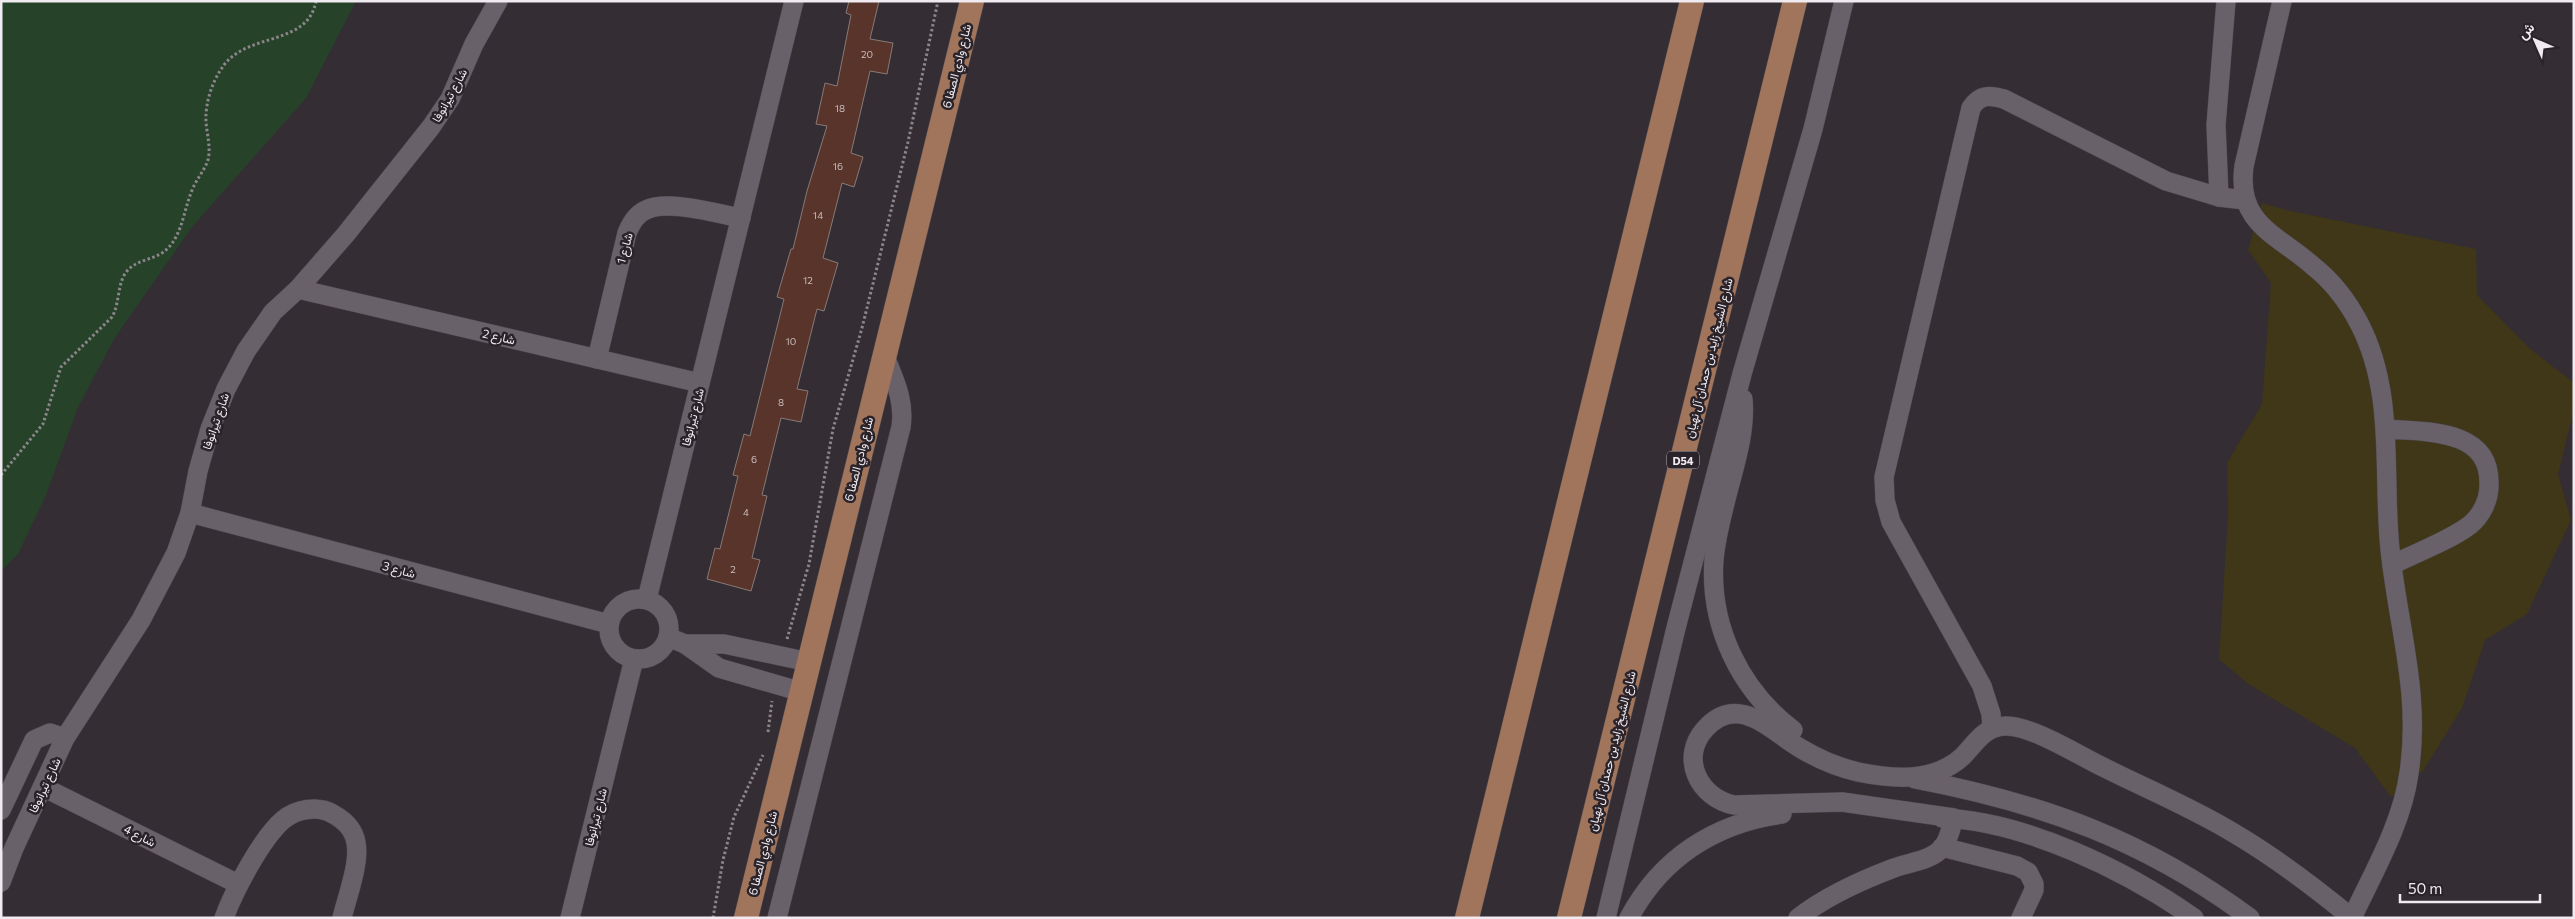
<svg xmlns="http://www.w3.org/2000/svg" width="2575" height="919" viewBox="0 0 2575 919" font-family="Commissioner,Vazirmatn,sans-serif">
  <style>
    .green { fill: #26432a }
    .sand { fill: #3f3717 }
    .building { fill: #59342a; stroke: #877a77 }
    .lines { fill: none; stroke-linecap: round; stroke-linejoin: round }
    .minor-casing { stroke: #4f484f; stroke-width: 20 }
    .major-casing { stroke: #4f484f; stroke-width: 25 }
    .path { stroke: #8c868c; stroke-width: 3; stroke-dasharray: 2.5 2.5; stroke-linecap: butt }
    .minor { stroke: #696169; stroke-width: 19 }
    .major { stroke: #a1755b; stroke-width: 24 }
    .labels { text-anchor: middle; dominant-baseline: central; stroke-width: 5; stroke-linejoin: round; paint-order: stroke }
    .number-label { font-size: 10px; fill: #cabdbe }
    .shield { fill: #2a232a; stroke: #b5afb5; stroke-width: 1 }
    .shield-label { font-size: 11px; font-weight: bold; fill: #f0ebf0 }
    .street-label { font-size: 12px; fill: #f0ebf0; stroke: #2a232a }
  </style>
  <rect width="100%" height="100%" fill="#342d34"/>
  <path class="green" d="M1,1H356L306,98L192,227L114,339L78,407L46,495L18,554L1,571Z"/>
  <path class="sand" d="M2262,203L2286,210L2476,249L2477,295L2529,348L2574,383V409L2558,474L2571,520L2527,614L2485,640L2462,708L2423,771L2391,797L2355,748L2247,683L2219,659L2228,517L2227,463L2262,404L2271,283L2248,250Z"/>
  <path class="building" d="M849,1H879L870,39L893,43L887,74L870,71L851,153L863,157L854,187L842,183L823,258L838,263L824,311L817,309L797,389L808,391L801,422L781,418L762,495L767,496L752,558L760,560L751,591L707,579L715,548L720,549L738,476L733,475L744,434L750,436L784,299L777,297L791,249H793L807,191L827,126L816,124L825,83L837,86L851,15L846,13Z"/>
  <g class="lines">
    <defs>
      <g id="minor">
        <path d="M2282,1L2244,166C2236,224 2277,234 2313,266C2332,281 2348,302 2359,323C2396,394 2382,473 2390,549C2398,627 2421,693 2409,773C2402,824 2374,871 2352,918"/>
        <path d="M2219,197L2216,125L2226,1"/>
        <path d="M298,289L700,383"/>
        <path d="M597,359L627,233C631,223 636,214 646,210C667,199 718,214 741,218"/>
        <path d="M1743,399C1746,433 1734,467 1726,499C1721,519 1716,538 1714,559C1709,626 1740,690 1793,730"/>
        <path d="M2386,429C2425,432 2491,428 2489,485C2489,500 2482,515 2470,525C2447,542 2417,552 2392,565"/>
        <path d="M190,513L609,624"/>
        <circle cx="639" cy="629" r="30"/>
        <path d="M647,599L794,1"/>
        <path d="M668,637L685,644L719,668L802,692"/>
        <path d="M685,644H724L809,662"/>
        <path d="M1992,728L1991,714L1982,686L1891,522L1885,500L1884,477L1971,108C1980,94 1990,95 2004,99L2166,181L2219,197L2245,200"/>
        <path d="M1915,779C2042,803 2145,840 2250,918"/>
        <path d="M43,787L238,884"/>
        <path d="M1,810L34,740L50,733L65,738"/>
        <path d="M1942,818C2025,821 2127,871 2194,918"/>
        <path d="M1942,847L2017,866L2028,872L2034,884V890L2021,918"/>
        <path d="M1,882L14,848L65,738L141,620L176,553L190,513L198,471L210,429L226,389L246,351L273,312L298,289L346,234L431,127L450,99L474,44L498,1"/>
        <path d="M224,918C234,891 261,839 283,820C296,809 318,805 333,814C344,820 354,829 356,843C360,863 347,897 342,918"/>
        <path d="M570,918L634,659"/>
        <path d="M777,918L901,427C905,400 894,379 884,354"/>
        <path d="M1606,918L1676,628L1742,374L1813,129L1844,1"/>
        <path d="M1629,918C1661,858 1715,823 1782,814"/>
        <path d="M1798,918C1825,897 1862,880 1894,868C1910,862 1931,861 1943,847C1949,839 1951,828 1954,818L1842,802L1734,805C1699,798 1679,758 1705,729C1738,692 1771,731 1800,748C1818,759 1836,767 1858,772C1892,779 1933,783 1962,757C1975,744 1984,727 2004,726C2028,724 2075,753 2097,764C2142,787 2189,806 2232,832C2275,857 2313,886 2352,918"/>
      </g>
      <g id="major">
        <path d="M746,918L972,1"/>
        <path d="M1467,918L1692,1"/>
        <path d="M1569,918L1795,1"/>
      </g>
    </defs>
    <use href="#minor" class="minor-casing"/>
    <use href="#major" class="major-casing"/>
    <g class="path">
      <path d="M1,475L43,424L61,367L112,317C120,303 117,283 127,271C137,259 155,260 166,250C184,234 184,204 195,184C199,176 205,169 208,160C211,147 207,135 206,122C205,103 212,81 224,65C249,32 308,46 316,1"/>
      <path d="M787,639L809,564L833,429L862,328L908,142L938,1"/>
      <path d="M768,732L772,701"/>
      <path d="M713,918L723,860L734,817L763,755"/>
    </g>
    <use href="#minor" class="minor"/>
    <use href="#major" class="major"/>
  </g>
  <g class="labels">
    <g class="number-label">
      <text x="867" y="54">20</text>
      <text x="840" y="108">18</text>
      <text x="838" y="166">16</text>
      <text x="818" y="215">14</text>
      <text x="808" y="280">12</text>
      <text x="791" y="341">10</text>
      <text x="781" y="402">8</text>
      <text x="754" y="459">6</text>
      <text x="746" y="512">4</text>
      <text x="733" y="569">2</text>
    </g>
    <rect class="shield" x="1667" y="451.5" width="32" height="17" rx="4"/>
    <g class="shield-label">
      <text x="1683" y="460">D54</text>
    </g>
    <g class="street-label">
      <text transform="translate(956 66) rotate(-76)">شارع وادي الصفا 6</text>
      <text transform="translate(449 95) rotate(-61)">شارع تيرانوفا</text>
      <text transform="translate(624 248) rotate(-75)">شارع 1</text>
      <text transform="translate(499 336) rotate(13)">شارع 2</text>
      <text transform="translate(1708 358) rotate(-76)">شارع الشيخ زايد بن حمدان آل نهيان</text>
      <text transform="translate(692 417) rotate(-76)">شارع تيرانوفا</text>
      <text transform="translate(215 421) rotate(-71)">شارع تيرانوفا</text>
      <text transform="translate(858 459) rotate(-76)">شارع وادي الصفا 6</text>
      <text transform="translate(399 569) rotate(15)">شارع 3</text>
      <text transform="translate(1611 751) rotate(-76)">شارع الشيخ زايد بن حمدان آل نهيان</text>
      <text transform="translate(44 785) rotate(-65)">شارع تيرانوفا</text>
      <text transform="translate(595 817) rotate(-76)">شارع تيرانوفا</text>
      <text transform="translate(140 835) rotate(27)">شارع 4</text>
      <text transform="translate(762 853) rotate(-76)">شارع وادي الصفا 6</text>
    </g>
  </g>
  <rect width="2575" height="919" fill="none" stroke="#f0ebf0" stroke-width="5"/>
  <g transform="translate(2535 40) rotate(315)" stroke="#2a232a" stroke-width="4" paint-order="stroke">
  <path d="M0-4L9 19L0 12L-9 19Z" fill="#f0ebf0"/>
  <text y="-8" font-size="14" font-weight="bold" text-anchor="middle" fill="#f0ebf0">ش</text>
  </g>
  <path d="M2400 894v8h140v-8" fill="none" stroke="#f0ebf0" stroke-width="2.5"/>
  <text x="2408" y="894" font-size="15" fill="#f0ebf0" stroke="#2a232a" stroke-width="4" paint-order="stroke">50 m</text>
</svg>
